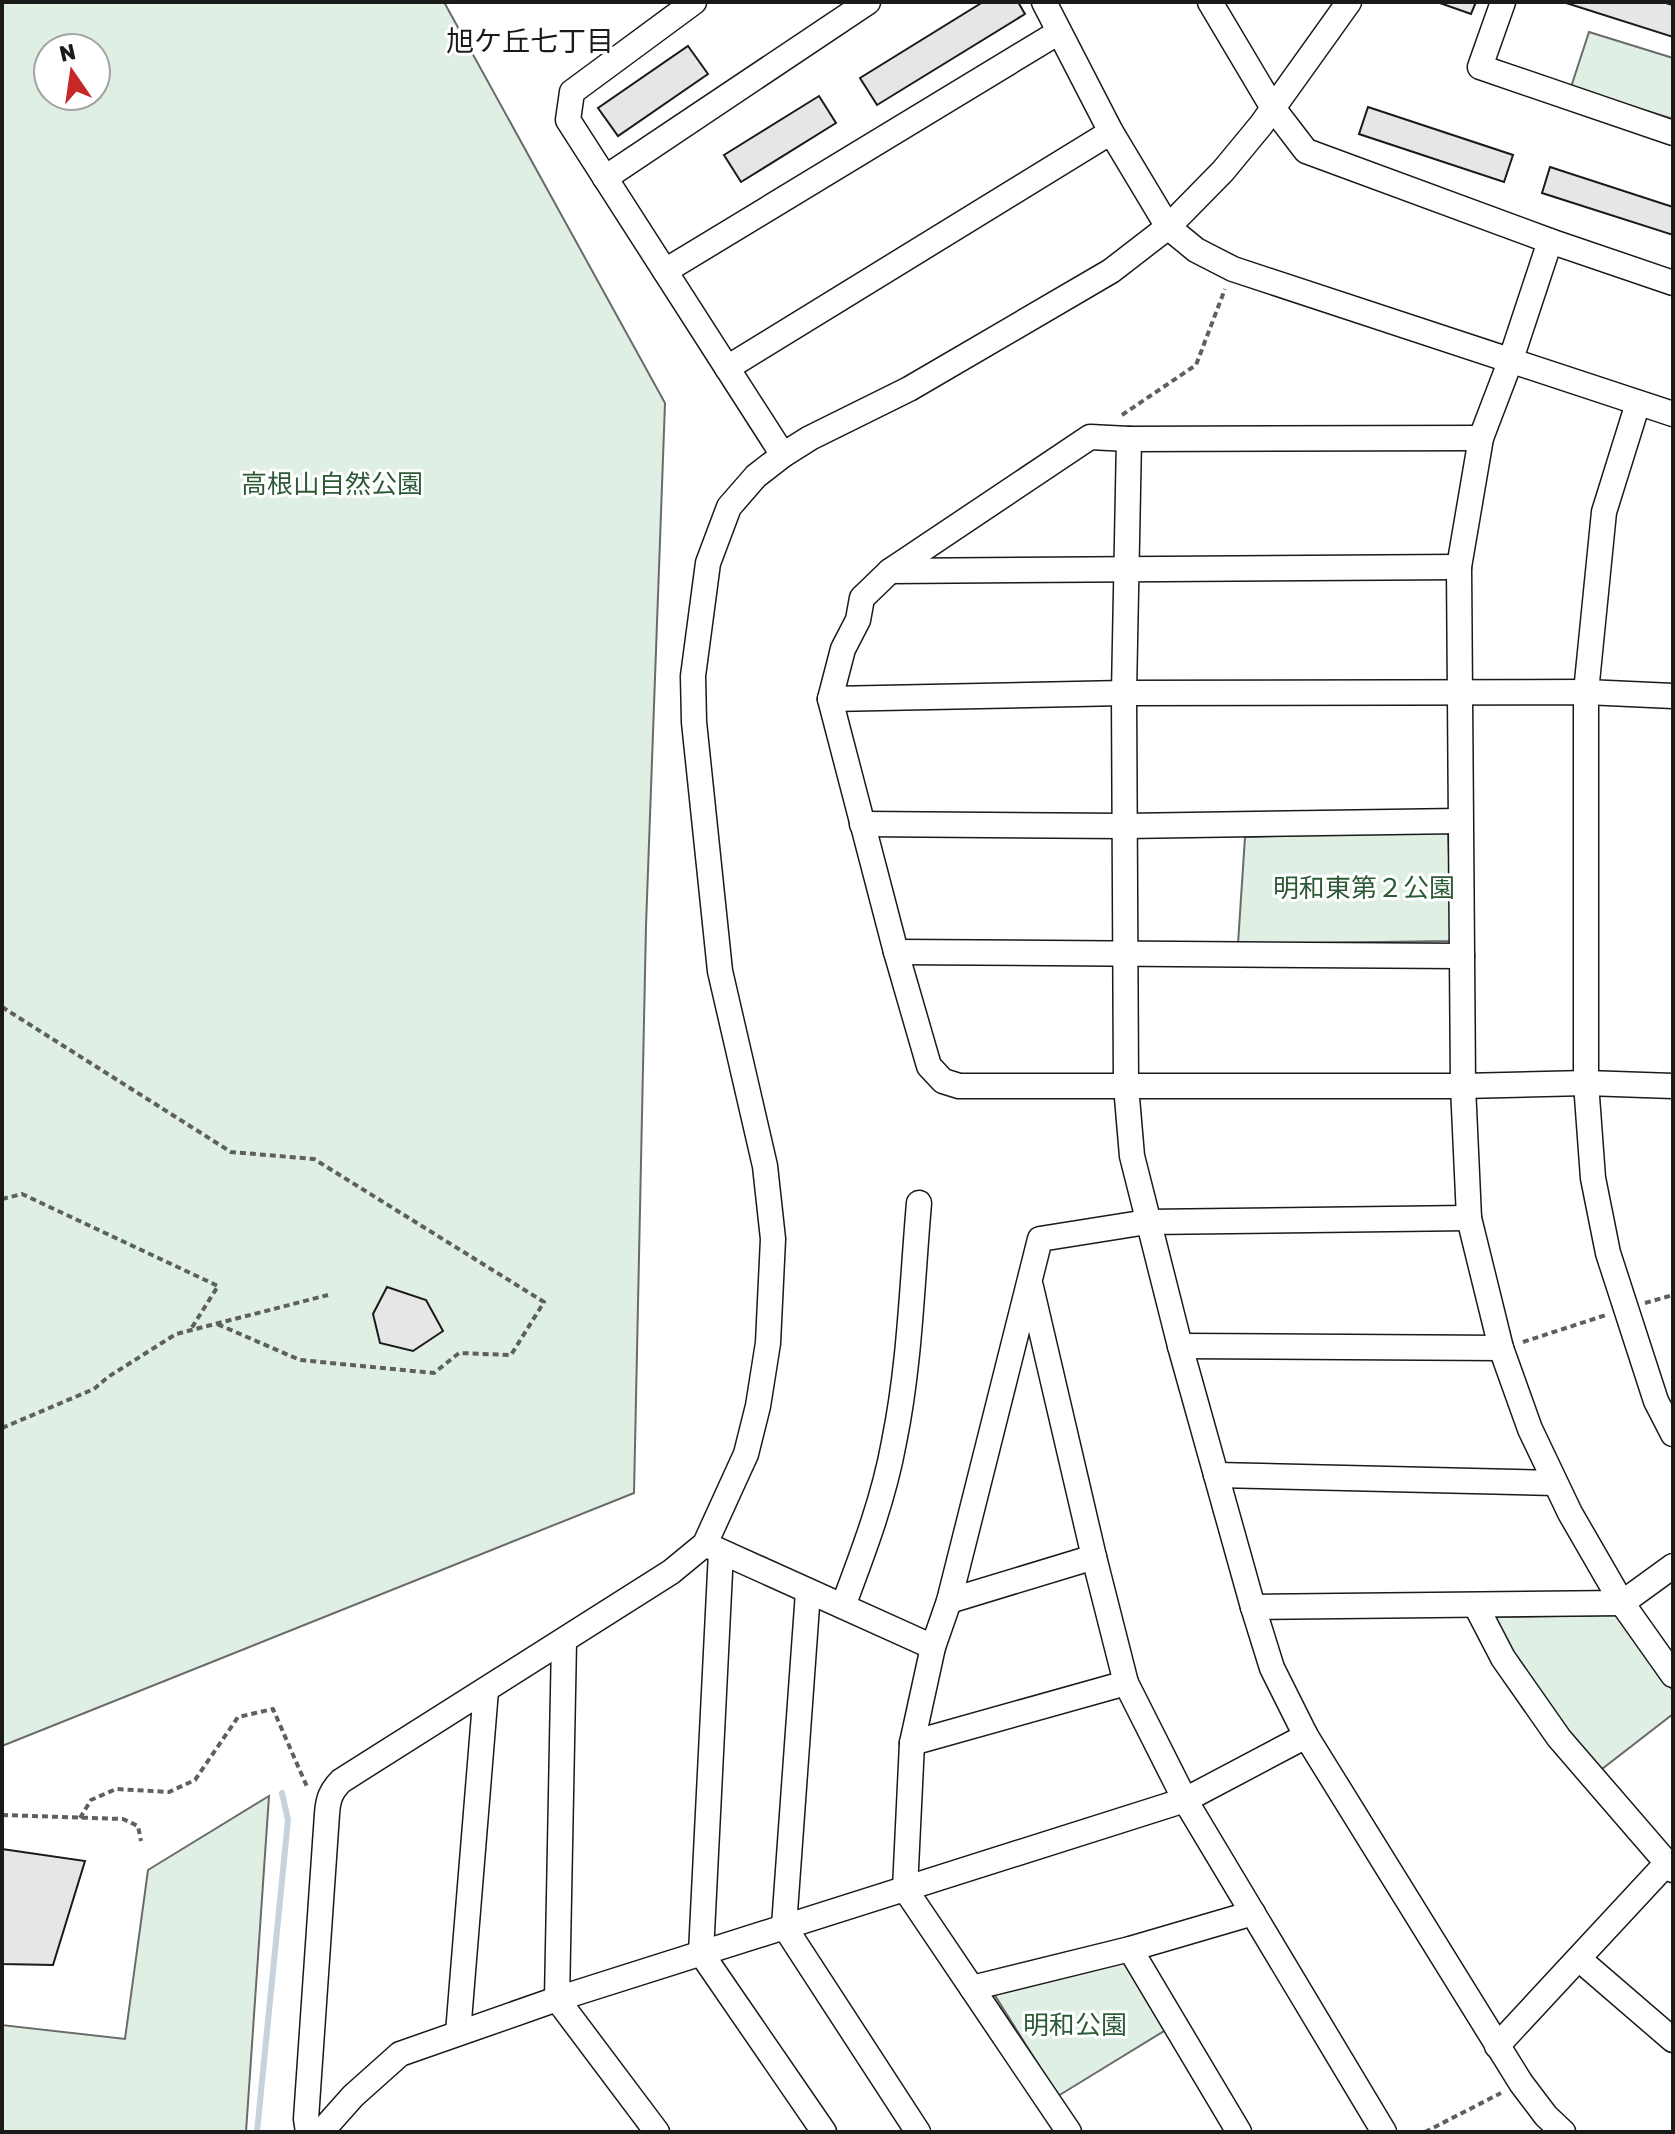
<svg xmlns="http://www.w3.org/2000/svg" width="1675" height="2134" viewBox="0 0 1675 2134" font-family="Rubik,'Noto Sans JP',sans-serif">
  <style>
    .green { fill: #e0efe3; stroke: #6a6a6a; stroke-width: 2; fill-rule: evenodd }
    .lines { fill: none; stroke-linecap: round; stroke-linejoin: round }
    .stream { stroke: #c6d2dc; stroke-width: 6 }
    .building { fill: #e6e6e6; stroke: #1a1a1a; stroke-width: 2 }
    .minor-casing { stroke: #1a1a1a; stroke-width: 27 }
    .path { stroke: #5f5f5f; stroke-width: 4; stroke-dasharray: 6 4; stroke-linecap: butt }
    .minor { stroke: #fff; stroke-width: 24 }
    .labels { text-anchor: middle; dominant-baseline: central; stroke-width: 6; stroke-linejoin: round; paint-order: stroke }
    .park-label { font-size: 26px; fill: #2b5a34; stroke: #fff }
    .neighbourhood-label { font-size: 28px; fill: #1a1a1a; stroke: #fff }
  </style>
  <rect width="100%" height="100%" fill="#fff"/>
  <g class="green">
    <path d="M2,2H444L665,403L646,926L634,1493L2,1746ZM48,48H96V96H48Z"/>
    <path d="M1589,32L1673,58V119L1571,87Z"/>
    <path d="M1448,830L1452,941L1238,944L1245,837Z"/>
    <path d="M1619,1615L1673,1691V1714L1598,1772L1530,1687L1491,1617Z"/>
    <path d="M269,1796L246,2132H2V2025L125,2039L148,1870Z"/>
    <path d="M1128,1958L1169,2028L1058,2096L994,1994Z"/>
  </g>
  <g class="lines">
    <path class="stream" d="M257,2132L288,1820L282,1793"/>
  </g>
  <g class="building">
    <path d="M983,2H1018L1025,14L877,105L860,78Z"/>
    <path d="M1437,2H1476L1471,14Z"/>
    <path d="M1563,2H1662L1673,5V37Z"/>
    <path d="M688,46L708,74L618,136L598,108Z"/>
    <path d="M819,96L836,123L741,182L724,155Z"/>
    <path d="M1368,107L1513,155L1504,182L1359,134Z"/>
    <path d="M1550,167L1673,207V235L1542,193Z"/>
    <path d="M387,1287L426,1300L443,1331L413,1351L380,1343L373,1314Z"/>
    <path d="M2,1849L85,1861L53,1965L2,1964Z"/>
  </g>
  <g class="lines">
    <defs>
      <g id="minor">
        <path d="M694,2L572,92L568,120L783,455"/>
        <path d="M1044,2L1111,132L1168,227L1196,250L1233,269L1673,414"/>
        <path d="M1210,2L1273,108L1306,151L1550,241L1673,283"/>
        <path d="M1503,2L1480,67L1673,133"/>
        <path d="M605,178L868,2"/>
        <path d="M1550,241L1510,362L1481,438L1459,567L1463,1086L1469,1218L1501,1348L1530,1429L1570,1513L1622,1603L1673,1675"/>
        <path d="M665,271L1059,32"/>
        <path d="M727,368L1111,132"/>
        <path d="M1638,403L1604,512L1586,692V1083L1593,1178L1608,1253L1656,1401L1673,1434"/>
        <path d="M1481,438L1129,439L1090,437L890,571L862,598L858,620L843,649L830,699L896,952L929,1066L943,1081L959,1086H1463L1586,1083L1673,1086"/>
        <path d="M1129,439L1124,693L1126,1086L1132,1156L1180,1346L1253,1607L1272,1668L1306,1736L1521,2083L1546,2116L1563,2132"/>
        <path d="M890,571L1459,567"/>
        <path d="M830,699L1124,693L1586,692L1673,696"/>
        <path d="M862,824L1125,826L1459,821"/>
        <path d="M896,952L1462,956"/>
        <path d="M1031,1287L1094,1557L1126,1683L1185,1800L1384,2132"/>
        <path d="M1180,1346L1501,1348"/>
        <path d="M1216,1475L1555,1483"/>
        <path d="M709,1546L933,1647"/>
        <path d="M721,1552L701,1953L824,2132"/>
        <path d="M808,1592L784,1926L918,2132"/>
        <path d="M949,1601L1094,1557"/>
        <path d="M843,1606C863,1553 884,1498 894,1442C910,1364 912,1283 919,1203"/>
        <path d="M1476,1606L1503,1658L1559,1738L1673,1870"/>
        <path d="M1253,1607L1622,1603L1673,1566"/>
        <path d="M564,1641L557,1999L657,2132"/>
        <path d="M912,1743L1126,1683"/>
        <path d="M1130,1949L1239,2132"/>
        <path d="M1579,1959L1673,2040"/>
        <path d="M972,1988L1130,1949L1253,1913"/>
        <path d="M458,2033L486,1690"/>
        <path d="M1497,2046L1666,1864"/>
        <path d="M308,2132L306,2119L327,1814C328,1799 331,1791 341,1781L671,1572L705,1544L746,1454L758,1406L768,1343L773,1239L765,1166L720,971L694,722L693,676L708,563L729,507L756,476L783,455L810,438L909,389L1111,271L1168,227L1223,171L1261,125L1349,2"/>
        <path d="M321,2132L353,2096L400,2054L557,1999L1185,1800L1306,1736"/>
        <path d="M1069,2132L905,1889L912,1743L933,1647L949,1601L1040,1239L1147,1222L1469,1218"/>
      </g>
    </defs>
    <use href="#minor" class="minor-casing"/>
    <g class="path">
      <path d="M1122,415L1196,365L1225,289"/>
      <path d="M2,1007L231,1152L314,1159L544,1302L511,1355L459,1353L434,1373L300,1360L217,1324"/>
      <path d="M2,1199L22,1194L218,1286L191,1329"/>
      <path d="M1645,1303L1673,1295"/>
      <path d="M1523,1342L1606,1315"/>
      <path d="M2,1428L94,1389L108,1377L176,1334L328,1295"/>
      <path d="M2,1815L123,1819L138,1826L141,1841"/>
      <path d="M80,1818L91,1800L116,1789L169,1792L195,1780L238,1717L273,1709L308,1789"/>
      <path d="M1425,2132L1501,2093"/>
    </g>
    <use href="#minor" class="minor"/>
  </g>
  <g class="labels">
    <g class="park-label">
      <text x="332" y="484">高根山自然公園</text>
      <text x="1364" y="888">明和東第２公園</text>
      <text x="1075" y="2025">明和公園</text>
    </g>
    <g class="neighbourhood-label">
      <text x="530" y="41">旭ケ丘七丁目</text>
    </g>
  </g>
  <rect width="1675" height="2134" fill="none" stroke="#1a1a1a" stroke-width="8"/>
  <g transform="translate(72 72) rotate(347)"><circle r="38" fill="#ffffff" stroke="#a3a3a3" stroke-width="2"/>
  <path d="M0-6L14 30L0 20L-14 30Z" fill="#c62828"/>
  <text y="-12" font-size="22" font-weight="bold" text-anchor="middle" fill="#1a1a1a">N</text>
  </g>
</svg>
